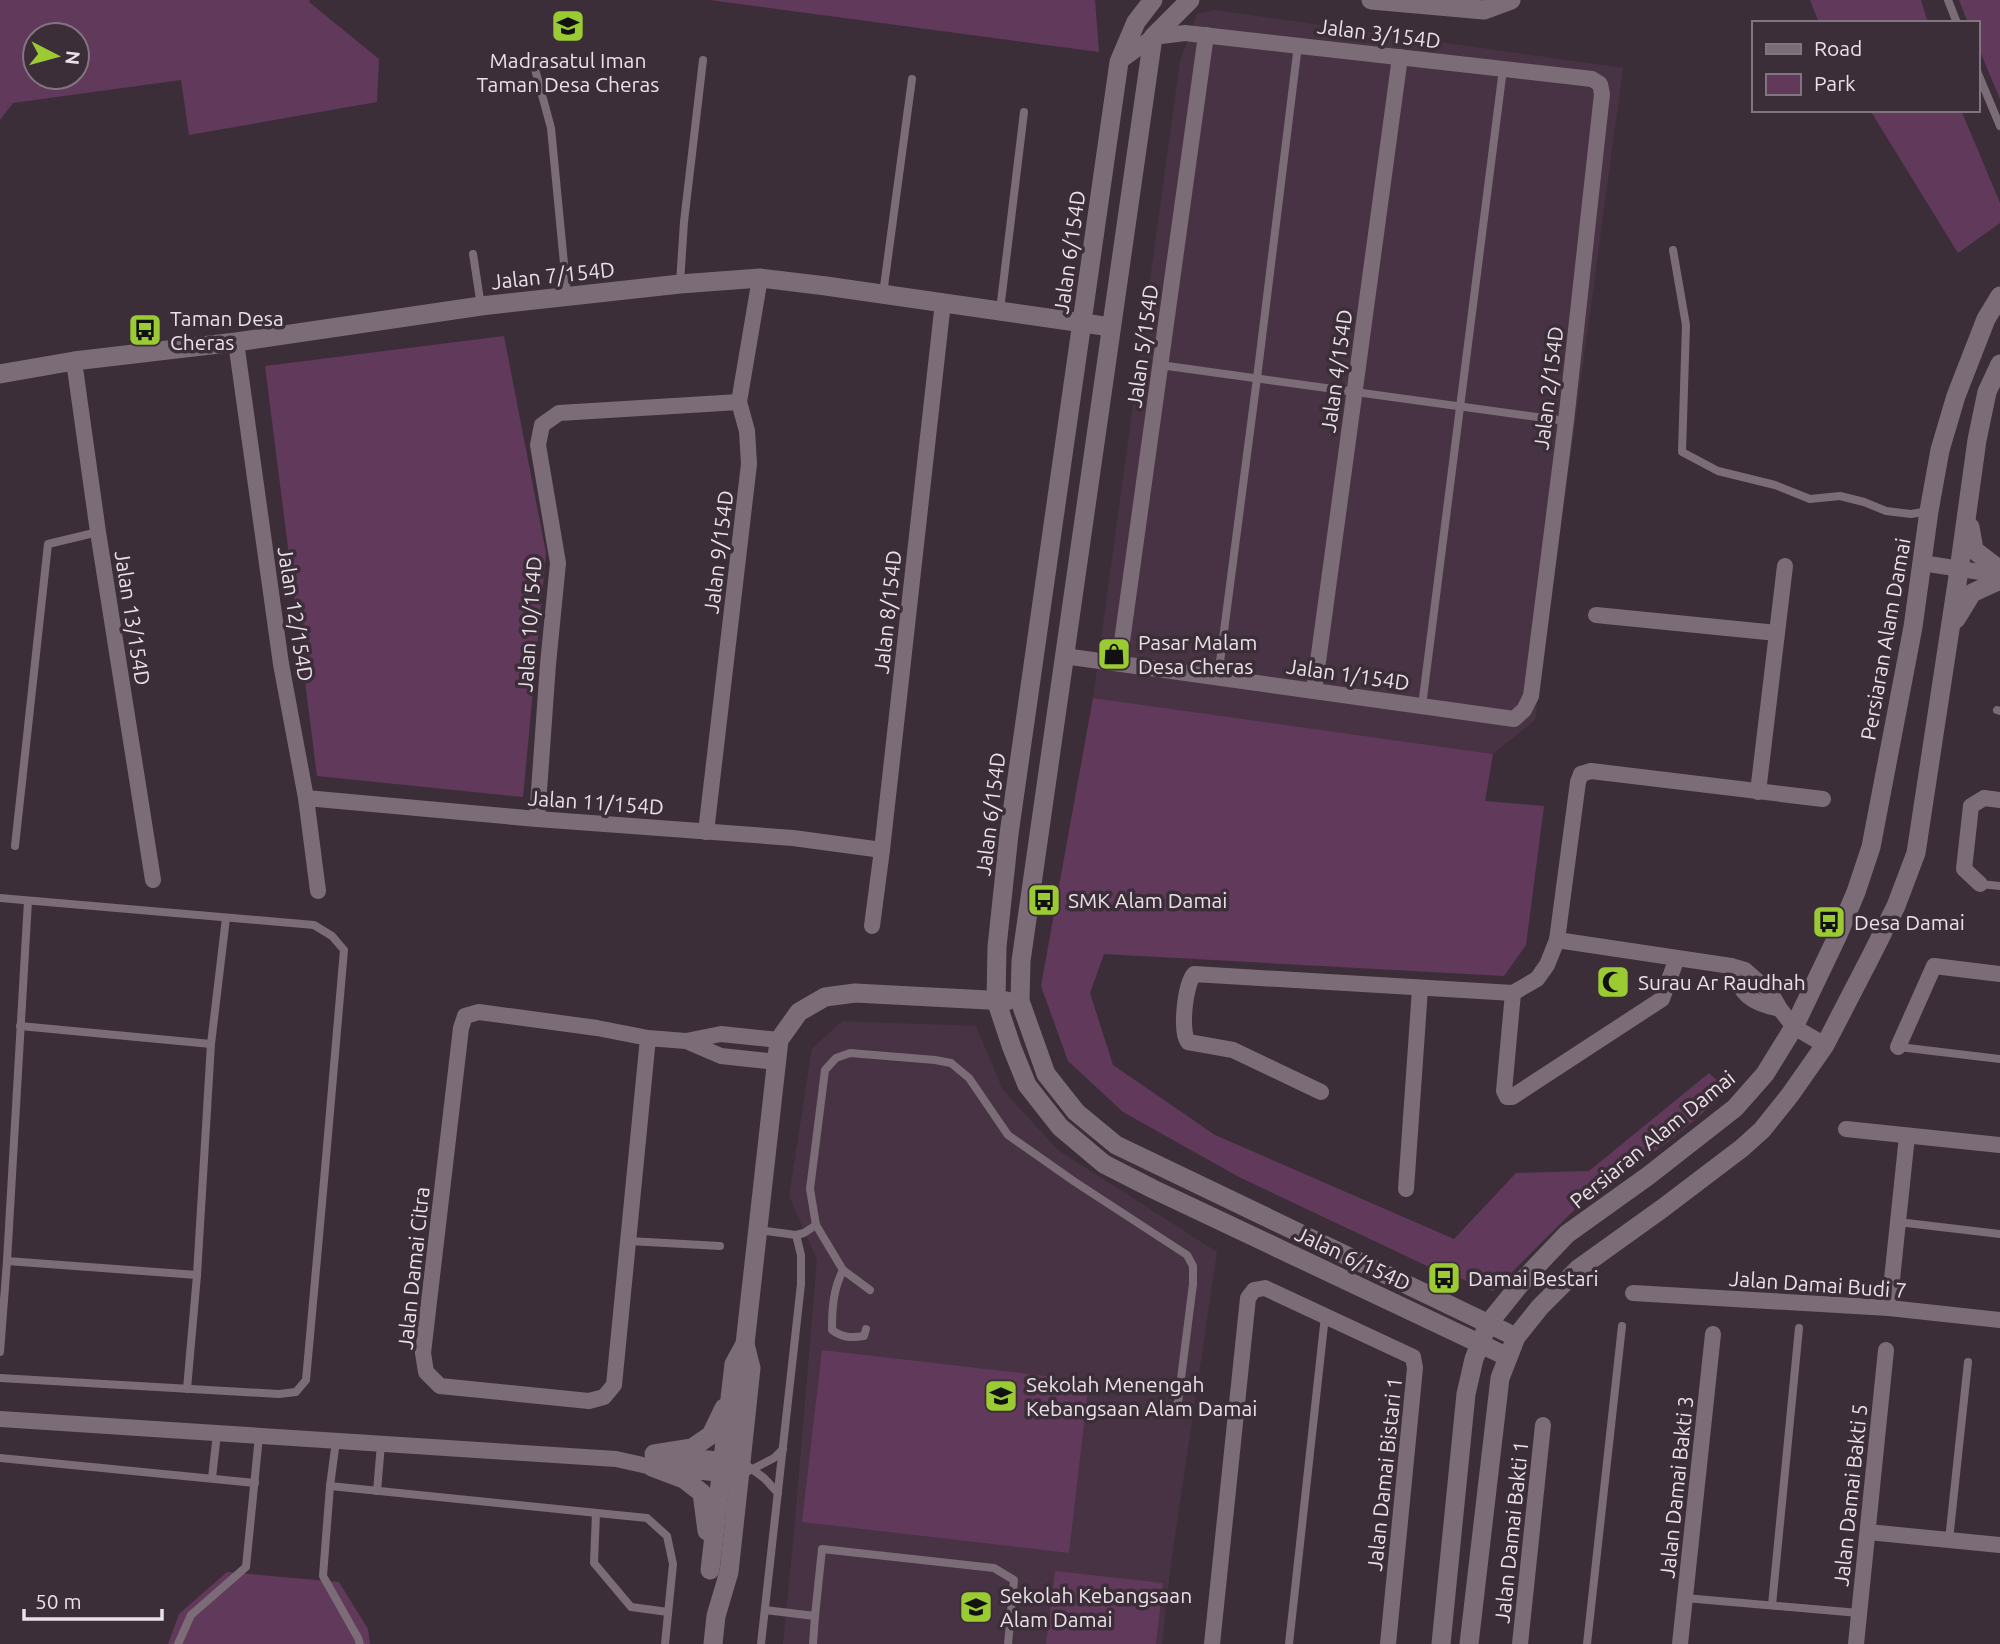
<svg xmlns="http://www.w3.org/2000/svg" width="2000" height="1644" viewBox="0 0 2000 1644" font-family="Ubuntu,sans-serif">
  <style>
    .built { fill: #473343 }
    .green { fill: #61395a; fill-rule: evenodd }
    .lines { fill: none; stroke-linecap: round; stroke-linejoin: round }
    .service { stroke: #7c6c78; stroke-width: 8 }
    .minor { stroke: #7c6c78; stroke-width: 16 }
    .tertiary { stroke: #7c6c78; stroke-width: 19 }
    .labels { text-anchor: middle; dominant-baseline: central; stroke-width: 7; stroke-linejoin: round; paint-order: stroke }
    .street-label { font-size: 21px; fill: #eae0e7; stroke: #3c2e39 }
    .poi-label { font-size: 21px; fill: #eae0e7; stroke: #3c2e39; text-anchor: start }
  </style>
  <rect width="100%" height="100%" fill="#3c2e39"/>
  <g class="built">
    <path d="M1215,10L1623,68L1535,720L1493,754L1093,698L1180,61L1197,14Z"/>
    <path d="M843,1021L976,1026L1003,1090L1058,1150L1217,1252L1170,1570L1162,1644H783L794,1532L817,1260L789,1196L812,1048Z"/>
  </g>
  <g class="green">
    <path d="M0,0H310L309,2L379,59L377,102L189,135L181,80L13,103L0,120ZM35,35H77V77H35Z"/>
    <path d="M709,0H1095L1099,52Z"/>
    <path d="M1810,0H1921L1928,23H1819Z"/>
    <path d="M1959,0H2000V99L1977,44V23H1968Z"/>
    <path d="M1870,110H1961L2000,203V223L1958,253Z"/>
    <path d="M504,336L546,553L523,797L317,776L265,366Z"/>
    <path d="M1093,698L1493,754L1485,801L1544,806L1526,945L1504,976L1104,954L1090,993L1113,1065L1215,1135L1454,1239L1516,1173L1589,1171L1709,1073L1729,1091L1669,1141L1582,1202L1493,1291L1425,1265L1239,1177L1123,1112L1068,1061L1041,986Z"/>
    <path d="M822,1350L1089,1381L1069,1553L802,1522Z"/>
    <path d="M1055,1571L1163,1583L1156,1644H1046Z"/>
    <path d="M227,1572L339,1582L368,1629L370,1644H168L179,1614Z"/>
  </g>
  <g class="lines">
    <g class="service">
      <path d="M1948,0L1957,23"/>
      <path d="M532,58L551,128L567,295"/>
      <path d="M1977,71L2000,126"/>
      <path d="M1673,250L1686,325L1682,452L1718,471L1775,485L1810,499L1840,496L1864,502L1886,511L1911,514L1929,511"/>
      <path d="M473,254L481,306"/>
      <path d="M680,283L684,222L703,60"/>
      <path d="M883,294L912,79"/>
      <path d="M1000,310L1024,112"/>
      <path d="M1160,365L1566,421"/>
      <path d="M1218,677L1257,378L1298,45"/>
      <path d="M1422,706L1503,69"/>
      <path d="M1997,710L2000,711"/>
      <path d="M15,846L48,544L98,532"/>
      <path d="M1980,884L2000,886"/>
      <path d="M0,898L314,925L332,936L344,950C331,1093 320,1237 306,1380L296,1392L279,1394L0,1378"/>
      <path d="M20,1026L211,1044"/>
      <path d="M1899,1047L2000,1059"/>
      <path d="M1898,1222L2000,1234"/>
      <path d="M816,1225L843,1270"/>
      <path d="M758,1230L796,1235L801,1255V1284L761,1644"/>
      <path d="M796,1235L804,1233L816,1225L810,1189L825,1070L836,1058L850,1053L935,1060L951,1063L969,1078L1008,1135L1075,1182L1187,1255L1193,1266V1284L1177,1410"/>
      <path d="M629,1241L720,1246"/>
      <path d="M7,1261L197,1275"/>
      <path d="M866,1329L864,1336C851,1338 843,1338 832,1330C832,1308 833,1290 843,1270L870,1290"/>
      <path d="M0,1352L7,1261L28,901"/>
      <path d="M187,1389L197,1275L211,1044L226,918"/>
      <path d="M336,1441L330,1486L323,1576L358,1638L360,1644"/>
      <path d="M0,1458L255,1483"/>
      <path d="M749,1467L764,1478L778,1493"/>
      <path d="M741,1475L774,1458L783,1449"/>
      <path d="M212,1478L217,1433"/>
      <path d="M330,1486L647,1518L667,1536L673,1564L665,1644"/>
      <path d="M377,1491L381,1444"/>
      <path d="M596,1513L594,1563L631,1607L668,1612"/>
      <path d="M1949,1540L1968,1362"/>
      <path d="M1685,1598L1859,1613"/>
      <path d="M1772,1605L1799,1328"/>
      <path d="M765,1610L815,1616L822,1549L994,1568L1014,1580L1008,1644"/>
      <path d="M178,1644L191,1615L246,1567L259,1436"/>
      <path d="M813,1644L815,1616"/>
      <path d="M1289,1644L1325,1316"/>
      <path d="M1587,1644L1622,1326"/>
    </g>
    <g class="minor">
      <path d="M236,342L281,664L306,798L318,891"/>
      <path d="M74,361L98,532L153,880"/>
      <path d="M1922,563L2000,575"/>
      <path d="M1596,615L1777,633"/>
      <path d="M1064,656L1514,719L1524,710L1531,696L1566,421L1602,94L1600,84L1592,79L1185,33L1153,37L1119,62"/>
      <path d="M1119,663L1206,35"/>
      <path d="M1314,691L1400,57"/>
      <path d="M1758,792L1785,566"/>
      <path d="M306,798L537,819L793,838L882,850"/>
      <path d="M537,819L548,664L558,563L538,445L542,425L559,413L739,402"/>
      <path d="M706,832L749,464L747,431L739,402L760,278"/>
      <path d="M1980,884L1964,869L1971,806L1984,798L2000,800"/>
      <path d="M872,926L882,850L943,302"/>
      <path d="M1557,940L1731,966L1745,970L1771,993L1780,1009L1794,1027L1825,1045"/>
      <path d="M1731,966C1740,995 1751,1003 1780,1009"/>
      <path d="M1513,993L1504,1091L1507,1097H1512L1662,999L1677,958"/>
      <path d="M648,1038L614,1385L604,1397L589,1401L440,1386L426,1372L423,1353L461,1028L465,1016L479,1012L597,1028L648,1038L686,1041L721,1034L779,1040"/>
      <path d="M686,1041L721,1056L777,1062"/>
      <path d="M1898,1047L1934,966L2000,974"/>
      <path d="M1321,1092L1233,1050L1188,1042C1180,1031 1185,985 1194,974L1513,993L1537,979L1547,965L1557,940L1578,782L1581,774L1591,771L1823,799"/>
      <path d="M1846,1129L2000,1145"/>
      <path d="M1406,1189L1420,989"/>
      <path d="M1633,1293L1889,1308L2000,1320"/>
      <path d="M1889,1308L1907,1136"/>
      <path d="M0,1419L616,1459L652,1467L733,1475"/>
      <path d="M674,1455L732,1461"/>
      <path d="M1868,1532L2000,1545"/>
      <path d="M1212,1644L1248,1298L1254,1290L1265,1288L1413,1357L1415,1368L1388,1644"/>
      <path d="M1520,1644L1543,1425"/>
      <path d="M1680,1644L1713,1334"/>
      <path d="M1856,1644L1886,1350"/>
    </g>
    <g class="tertiary">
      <path d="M1153,0L1136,22L1119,62L1009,834L997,947L996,1000L1012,1048L1027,1085L1060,1127L1104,1164L1153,1189L1508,1357"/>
      <path d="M1190,0L1153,37L1021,961L1020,1001L1046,1074L1076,1112L1116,1145L1516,1337"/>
      <path d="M1371,0L1484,10L1511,0"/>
      <path d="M0,374L74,361L236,342L481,306L680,284L760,278L826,286L1111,327"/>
      <path d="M1970,527L1974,550L2000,570"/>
      <path d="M1956,619L1972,593L2000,580"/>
      <path d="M654,1454L692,1448L711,1435L724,1408"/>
      <path d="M652,1467L684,1479L702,1493L707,1531"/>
      <path d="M710,1570L734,1364L745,1344"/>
      <path d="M713,1644L716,1616L729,1572L741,1462L751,1368L745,1344L779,1040L799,1012L825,997L855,993L1007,1001"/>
      <path d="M1441,1644L1466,1394L1474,1359L1488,1324L1526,1277L1567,1234L1648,1176L1735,1108L1765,1074L1794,1027L1837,937L1856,892L1871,847L1913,627L1929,511L1940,450L1956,396L1986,319L2000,296"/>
      <path d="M1469,1644L1500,1378L1516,1337L1540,1307L1578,1269L1663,1208L1742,1148L1762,1130L1790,1095L1825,1045L1871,956L1896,906L1916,853L1959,570L1977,440L1987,392L2000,364"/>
    </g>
  </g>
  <defs>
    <symbol id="school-square" viewBox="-11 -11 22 22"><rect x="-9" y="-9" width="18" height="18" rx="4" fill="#9bcb32" stroke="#3c2e39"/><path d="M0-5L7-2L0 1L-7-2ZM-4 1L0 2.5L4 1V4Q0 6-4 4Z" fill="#111"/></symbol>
    <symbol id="bus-square" viewBox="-11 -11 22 22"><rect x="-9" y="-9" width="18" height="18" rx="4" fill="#9bcb32" stroke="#3c2e39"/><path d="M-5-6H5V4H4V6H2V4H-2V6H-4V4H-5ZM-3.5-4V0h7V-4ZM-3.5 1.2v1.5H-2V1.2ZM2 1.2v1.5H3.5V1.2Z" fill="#111"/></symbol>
    <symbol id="shop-square" viewBox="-11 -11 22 22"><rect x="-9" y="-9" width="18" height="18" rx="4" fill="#9bcb32" stroke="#3c2e39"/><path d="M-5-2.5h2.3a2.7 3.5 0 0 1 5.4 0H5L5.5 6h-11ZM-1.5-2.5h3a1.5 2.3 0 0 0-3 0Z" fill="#111"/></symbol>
    <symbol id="mosque-square" viewBox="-11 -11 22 22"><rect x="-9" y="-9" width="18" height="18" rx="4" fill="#9bcb32" stroke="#3c2e39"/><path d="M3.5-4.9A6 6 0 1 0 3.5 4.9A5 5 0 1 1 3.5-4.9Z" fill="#111"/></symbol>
  </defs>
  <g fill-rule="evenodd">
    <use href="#school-square" x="549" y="7" width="38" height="38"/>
    <use href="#bus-square" x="126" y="311" width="38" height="38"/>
    <use href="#shop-square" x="1095" y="635" width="38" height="38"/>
    <use href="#bus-square" x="1025" y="881" width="38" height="38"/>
    <use href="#bus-square" x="1810" y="903" width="38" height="38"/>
    <use href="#mosque-square" x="1594" y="963" width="38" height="38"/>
    <use href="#bus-square" x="1425" y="1259" width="38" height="38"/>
    <use href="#school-square" x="982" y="1377" width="38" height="38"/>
    <use href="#school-square" x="957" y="1588" width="38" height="38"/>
  </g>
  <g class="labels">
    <g class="street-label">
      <text transform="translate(1379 33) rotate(7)">Jalan 3/154D</text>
      <text transform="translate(1069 252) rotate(-82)">Jalan 6/154D</text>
      <text transform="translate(553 275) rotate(-6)">Jalan 7/154D</text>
      <text transform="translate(1142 346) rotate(-82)">Jalan 5/154D</text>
      <text transform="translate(1336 371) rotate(-82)">Jalan 4/154D</text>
      <text transform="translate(1548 388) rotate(-83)">Jalan 2/154D</text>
      <text transform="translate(718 552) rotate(-83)">Jalan 9/154D</text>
      <text transform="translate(887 612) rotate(-84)">Jalan 8/154D</text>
      <text transform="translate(296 614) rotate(81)">Jalan 12/154D</text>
      <text transform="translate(133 618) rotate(81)">Jalan 13/154D</text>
      <text transform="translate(529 624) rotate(-86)">Jalan 10/154D</text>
      <text transform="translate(1885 639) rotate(-80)">Persiaran Alam Damai</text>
      <text transform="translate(1348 674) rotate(8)">Jalan 1/154D</text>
      <text transform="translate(596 802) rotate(4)">Jalan 11/154D</text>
      <text transform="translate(990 814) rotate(-83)">Jalan 6/154D</text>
      <text transform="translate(1652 1139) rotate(-39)">Persiaran Alam Damai</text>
      <text transform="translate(1353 1258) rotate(25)">Jalan 6/154D</text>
      <text transform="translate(413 1268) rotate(-84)">Jalan Damai Citra</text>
      <text transform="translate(1818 1284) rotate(4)">Jalan Damai Budi 7</text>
      <text transform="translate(1384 1474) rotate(-84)">Jalan Damai Bistari 1</text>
      <text transform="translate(1676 1487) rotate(-84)">Jalan Damai Bakti 3</text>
      <text transform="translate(1850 1495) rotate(-84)">Jalan Damai Bakti 5</text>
      <text transform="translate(1511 1532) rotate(-84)">Jalan Damai Bakti 1</text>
    </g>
    <g class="poi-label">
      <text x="568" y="60" text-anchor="middle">Madrasatul Iman<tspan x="568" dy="24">Taman Desa Cheras</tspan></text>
      <text x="170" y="318">Taman Desa<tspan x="170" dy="24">Cheras</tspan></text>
      <text x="1138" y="642">Pasar Malam<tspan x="1138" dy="24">Desa Cheras</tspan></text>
      <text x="1068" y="900">SMK Alam Damai</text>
      <text x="1854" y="922">Desa Damai</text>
      <text x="1638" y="982">Surau Ar Raudhah</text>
      <text x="1468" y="1278">Damai Bestari</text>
      <text x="1026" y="1384">Sekolah Menengah<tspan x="1026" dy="24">Kebangsaan Alam Damai</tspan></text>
      <text x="1000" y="1595">Sekolah Kebangsaan<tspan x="1000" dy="24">Alam Damai</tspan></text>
    </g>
  </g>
  <rect x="1752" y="21" width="228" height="91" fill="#3c2e39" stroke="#82757f" stroke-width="2"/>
  <rect x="1766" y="44" width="35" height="10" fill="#7c6c78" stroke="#82757f" stroke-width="2"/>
  <text x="1814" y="56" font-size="21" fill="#eae0e7">Road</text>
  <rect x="1766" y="74" width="35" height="21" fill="#61395a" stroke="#82757f" stroke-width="2"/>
  <text x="1814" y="91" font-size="21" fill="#eae0e7">Park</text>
  <g transform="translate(56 56) rotate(96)"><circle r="33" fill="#3c2e39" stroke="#82757f" stroke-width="2"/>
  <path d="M0-5L12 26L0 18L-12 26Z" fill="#9bcb32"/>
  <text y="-10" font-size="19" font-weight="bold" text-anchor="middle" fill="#eae0e7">N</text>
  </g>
  <path d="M24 1609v10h138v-10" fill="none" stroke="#eae0e7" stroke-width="3.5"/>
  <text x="35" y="1609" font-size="21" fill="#eae0e7" stroke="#3c2e39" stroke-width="5" paint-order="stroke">50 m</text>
</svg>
